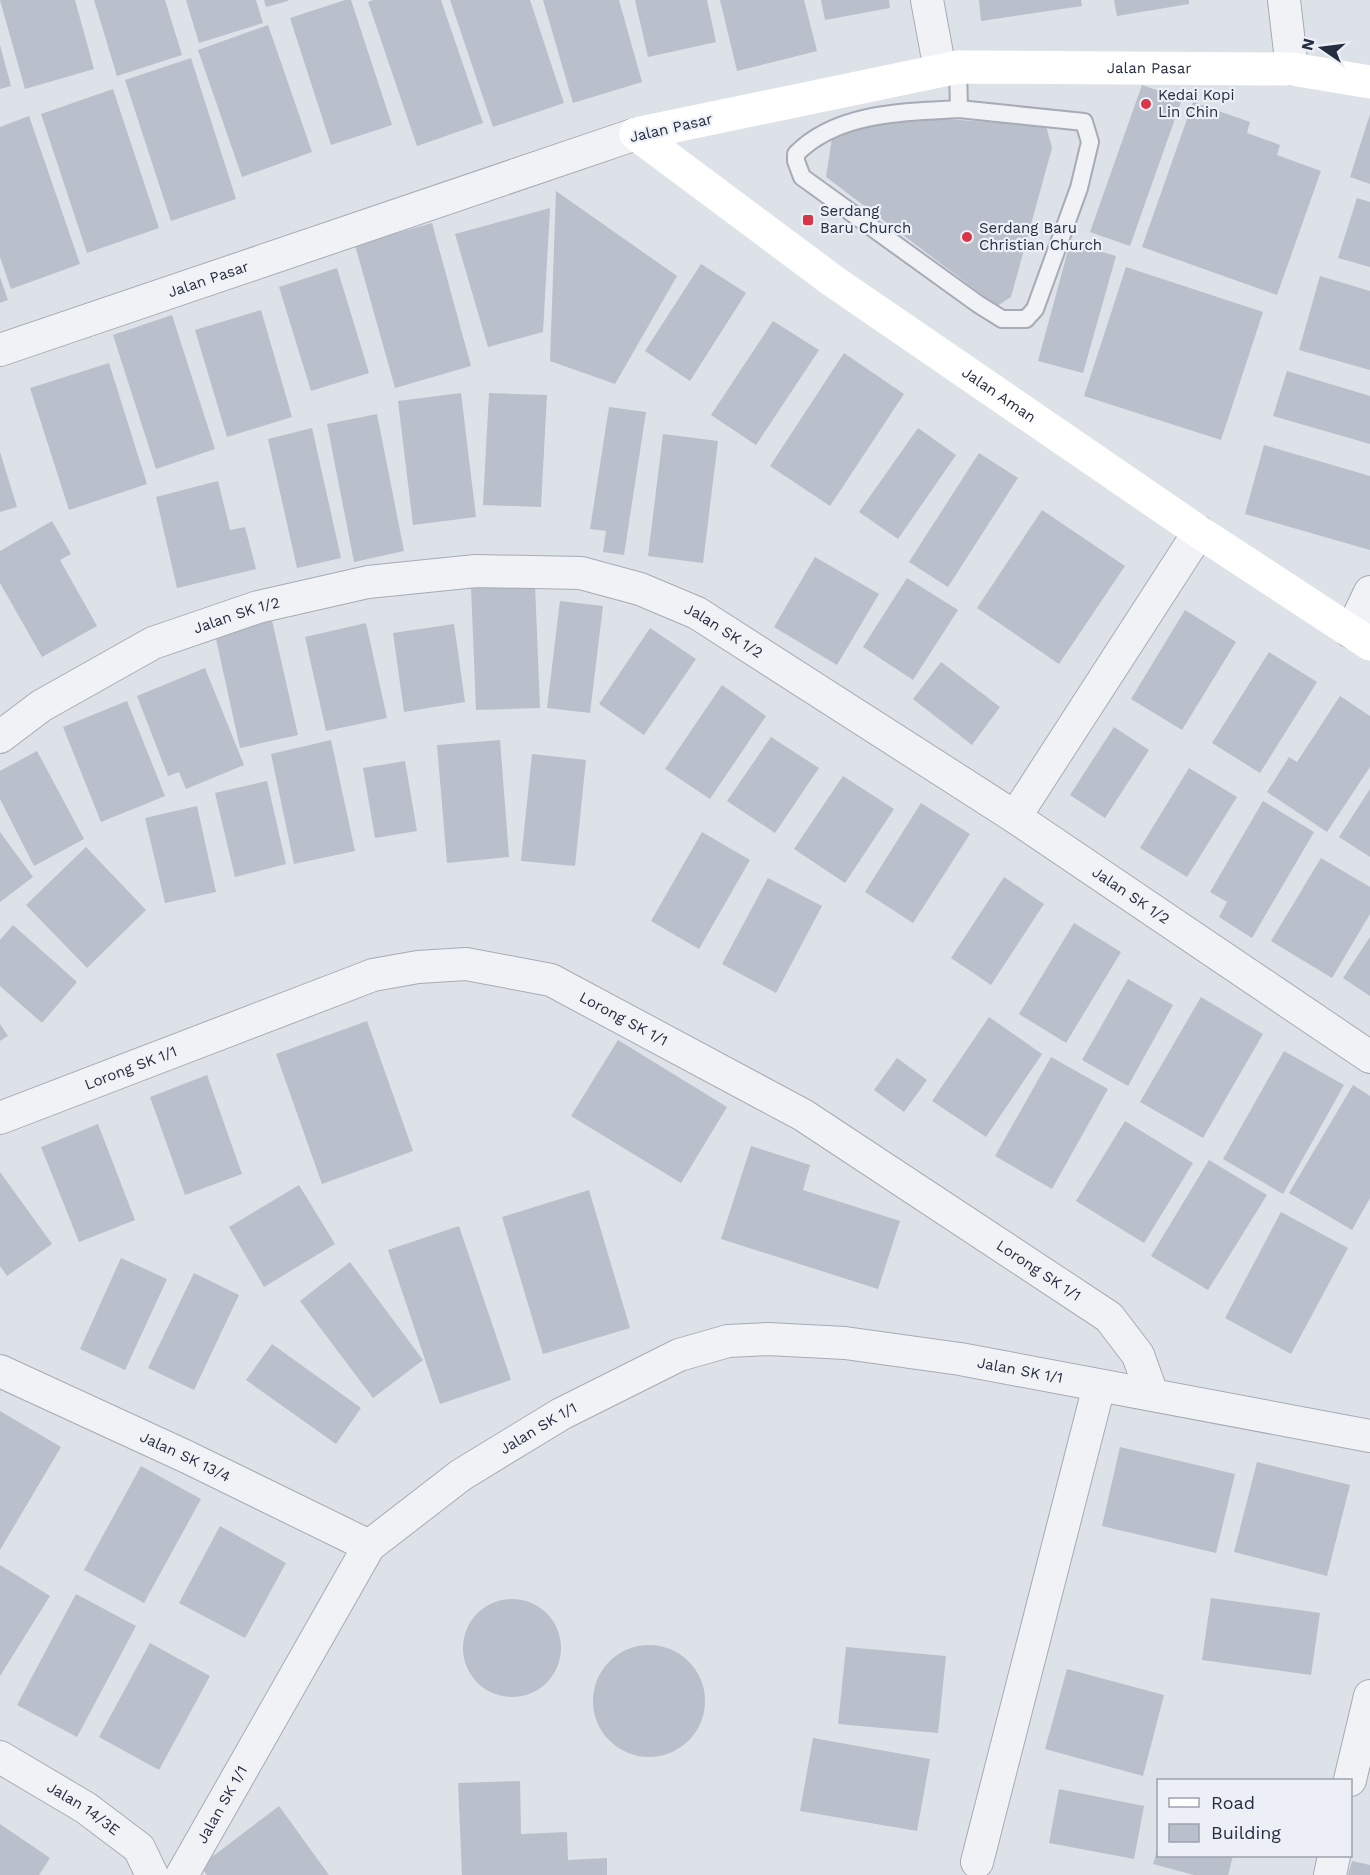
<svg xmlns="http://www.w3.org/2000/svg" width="1370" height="1875" viewBox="0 0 1370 1875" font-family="'Work Sans',sans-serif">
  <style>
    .building { fill: #b9bfcb }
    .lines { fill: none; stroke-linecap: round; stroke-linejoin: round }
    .lane-casing { stroke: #a6abb6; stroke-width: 20 }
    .street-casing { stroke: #a6abb6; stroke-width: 34 }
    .lane { stroke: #f0f2f6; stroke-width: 16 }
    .street { stroke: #f0f2f6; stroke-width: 32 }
    .secondary { stroke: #fff; stroke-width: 33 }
    .poi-dot { fill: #da3547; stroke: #ecf0f6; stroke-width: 2 }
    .labels { text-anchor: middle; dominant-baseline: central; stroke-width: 4.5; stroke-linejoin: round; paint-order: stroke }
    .street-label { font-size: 15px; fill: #252d40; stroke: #ecf0f6 }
    .poi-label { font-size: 15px; fill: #252d40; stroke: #ecf0f6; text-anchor: start }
  </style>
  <rect width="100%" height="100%" fill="#dde1e8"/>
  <g class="building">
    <path d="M0,0H75L94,69L25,89Z"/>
    <path d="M94,0H165L182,55L117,76Z"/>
    <path d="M186,0H256L263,23L199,43Z"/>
    <path d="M264,0H288V1L266,7Z"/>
    <path d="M345,0H351L392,125L331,145L290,18Z"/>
    <path d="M373,0H441L483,123L417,146L368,2Z"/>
    <path d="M450,0H530L564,103L493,127Z"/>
    <path d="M543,0H619L642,82L573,103Z"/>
    <path d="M635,0H707L716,42L648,57Z"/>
    <path d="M720,0H804L817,51L737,71Z"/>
    <path d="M821,0H889L890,8L825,20Z"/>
    <path d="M979,0H1081L1082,6L981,21Z"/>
    <path d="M1114,0H1189V4L1117,16Z"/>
    <path d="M268,25L312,152L242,177L198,50Z"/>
    <path d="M0,45L11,86L0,89Z"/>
    <path d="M191,58L236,199L171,221L125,80Z"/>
    <path d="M1142,85L1182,99L1130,246L1090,232Z"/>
    <path d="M113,89L159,228L87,253L41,114Z"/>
    <path d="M1193,102L1250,122L1247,133L1280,145L1277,155L1321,171L1277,295L1142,247Z"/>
    <path d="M1370,114V184L1350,177Z"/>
    <path d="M29,116L80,264L11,289L0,257V127Z"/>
    <path d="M901,116L1046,126L1052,148L1011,297L997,306L826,177L832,138Z"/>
    <path d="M556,191L677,276L615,384L550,361Z"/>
    <path d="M1357,198L1370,202V267L1338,258Z"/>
    <path d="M550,208L543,332L488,347L455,234Z"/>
    <path d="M432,223L471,366L395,388L355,245Z"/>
    <path d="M1070,243L1116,256L1083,373L1038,361Z"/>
    <path d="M701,264L746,293L690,381L645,351Z"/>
    <path d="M1126,267L1263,312L1221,440L1084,396Z"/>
    <path d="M337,268L369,373L311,391L279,287Z"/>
    <path d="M1320,276L1370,291V370L1299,350Z"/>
    <path d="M0,277L8,300L0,303Z"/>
    <path d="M261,310L292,417L227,437L195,330Z"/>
    <path d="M172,315L215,449L156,469L113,335Z"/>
    <path d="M773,321L819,350L756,445L711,415Z"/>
    <path d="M844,353L904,394L830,506L770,466Z"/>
    <path d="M109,363L147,484L69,510L30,388Z"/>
    <path d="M1287,371L1370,396V444L1273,416Z"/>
    <path d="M461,393L476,517L413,525L398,401Z"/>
    <path d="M489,393L547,395L541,507L483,505Z"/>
    <path d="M609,407L646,412L624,555L603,552L606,531L590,529Z"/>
    <path d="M377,414L404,551L354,562L327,424Z"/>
    <path d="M312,428L341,558L297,568L268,439Z"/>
    <path d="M918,428L956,455L898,539L859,512Z"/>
    <path d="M663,434L718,441L703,563L648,556Z"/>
    <path d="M1264,445L1370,476V550L1245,514Z"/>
    <path d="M0,452L17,507L0,512Z"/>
    <path d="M979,453L1018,478L948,587L909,562Z"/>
    <path d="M218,481L230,530L245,527L256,569L177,588L156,497Z"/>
    <path d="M1042,510L1125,566L1059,664L977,608Z"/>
    <path d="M52,521L71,554L60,560L97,626L42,657L0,583V551Z"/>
    <path d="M815,557L879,594L837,665L774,627Z"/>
    <path d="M907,578L958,610L913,680L863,647Z"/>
    <path d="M535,585L540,708L476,710L471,587Z"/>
    <path d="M560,601L603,606L590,713L547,708Z"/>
    <path d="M1185,610L1236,642L1182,730L1131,699Z"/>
    <path d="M271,616L298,735L240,748L214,630Z"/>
    <path d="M366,623L387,718L326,731L305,637Z"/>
    <path d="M454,624L465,702L404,712L393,633Z"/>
    <path d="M650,628L696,659L644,735L599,704Z"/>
    <path d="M1269,652L1317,682L1260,773L1212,743Z"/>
    <path d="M941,662L1000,707L972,745L913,699Z"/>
    <path d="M205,668L244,765L186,789L179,772L168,776L137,696Z"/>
    <path d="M722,685L766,716L710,799L665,769Z"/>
    <path d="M1340,696L1370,716V767L1327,832L1267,792L1289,757L1297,762Z"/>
    <path d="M127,701L165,796L101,822L63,727Z"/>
    <path d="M1114,727L1149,750L1105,818L1070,795Z"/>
    <path d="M771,737L819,768L775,833L727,801Z"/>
    <path d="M331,740L355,851L294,864L271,754Z"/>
    <path d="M500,740L509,857L447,863L437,745Z"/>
    <path d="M37,751L84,839L34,866L0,799V771Z"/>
    <path d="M532,754L586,760L575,866L521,861Z"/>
    <path d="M405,761L417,831L375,838L363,768Z"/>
    <path d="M1189,768L1237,797L1187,877L1140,848Z"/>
    <path d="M843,776L894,809L845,883L794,849Z"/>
    <path d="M267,781L286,864L235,877L215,793Z"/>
    <path d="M1370,789V857L1339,837Z"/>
    <path d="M1263,801L1314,832L1252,938L1219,917L1227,902L1210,892Z"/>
    <path d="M921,803L970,834L913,923L865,892Z"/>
    <path d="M197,806L216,892L165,903L145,818Z"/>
    <path d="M0,832L33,877L0,902Z"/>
    <path d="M702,832L750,860L699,949L651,921Z"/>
    <path d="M86,847L146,910L87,968L26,905Z"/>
    <path d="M1321,858L1370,887V914L1332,978L1271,941Z"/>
    <path d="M1004,877L1044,904L991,985L951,958Z"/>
    <path d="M768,878L822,906L776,993L722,964Z"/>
    <path d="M1074,923L1121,952L1066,1043L1019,1014Z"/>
    <path d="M13,925L77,982L42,1023L0,986V940Z"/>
    <path d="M1370,937V996L1343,978Z"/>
    <path d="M1128,979L1173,1005L1128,1086L1082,1060Z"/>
    <path d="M1201,997L1263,1034L1203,1138L1140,1102Z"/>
    <path d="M989,1017L1042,1054L986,1137L932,1101Z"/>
    <path d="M367,1021L413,1151L322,1184L276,1054Z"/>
    <path d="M0,1024L8,1036L0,1041Z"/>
    <path d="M618,1040L727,1107L681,1183L571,1116Z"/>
    <path d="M1284,1051L1344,1085L1283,1194L1223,1159Z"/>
    <path d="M1051,1057L1108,1089L1052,1189L995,1156Z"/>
    <path d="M897,1058L927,1080L904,1112L874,1090Z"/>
    <path d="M207,1075L242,1174L185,1195L150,1097Z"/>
    <path d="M1353,1085L1370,1096V1198L1352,1230L1289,1193Z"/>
    <path d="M1125,1121L1193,1163L1144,1243L1076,1201Z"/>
    <path d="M98,1124L135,1220L79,1242L41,1147Z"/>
    <path d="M751,1146L810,1165L803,1190L900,1221L878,1289L721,1239Z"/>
    <path d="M1209,1160L1267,1195L1208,1290L1151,1256Z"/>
    <path d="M0,1172L52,1244L7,1276L0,1266Z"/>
    <path d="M299,1185L335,1244L264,1287L229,1227Z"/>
    <path d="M589,1190L630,1328L543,1354L502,1217Z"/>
    <path d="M1281,1212L1348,1248L1291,1354L1225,1318Z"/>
    <path d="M459,1226L511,1380L440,1404L388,1250Z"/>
    <path d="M121,1258L167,1279L125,1370L80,1349Z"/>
    <path d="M350,1262L423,1360L373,1398L300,1301Z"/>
    <path d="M194,1273L239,1295L194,1390L148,1368Z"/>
    <path d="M272,1344L361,1408L336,1444L246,1380Z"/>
    <path d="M0,1411L61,1447L0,1550Z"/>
    <path d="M1120,1447L1235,1474L1216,1553L1102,1526Z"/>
    <path d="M1257,1462L1350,1485L1327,1576L1234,1552Z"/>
    <path d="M141,1466L201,1499L144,1603L84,1570Z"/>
    <path d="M220,1526L286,1563L245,1638L179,1603Z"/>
    <path d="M0,1565L50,1596L0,1676Z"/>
    <path d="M76,1594L136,1626L77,1737L17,1705Z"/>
    <path d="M1211,1598L1320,1613L1311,1675L1202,1660Z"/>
    <circle cx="512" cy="1648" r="49"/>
    <path d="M150,1643L210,1676L159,1770L99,1737Z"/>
    <circle cx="649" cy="1701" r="56"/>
    <path d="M846,1647L946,1656L938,1733L838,1724Z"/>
    <path d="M1067,1669L1164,1695L1143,1776L1045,1749Z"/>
    <path d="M813,1738L930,1759L917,1831L800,1811Z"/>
    <path d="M520,1781L521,1834L567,1832L568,1860L607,1858V1875H462L458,1783Z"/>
    <path d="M1059,1789L1144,1806L1134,1859L1049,1843Z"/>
    <path d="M279,1806L329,1875H207L200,1866Z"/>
    <path d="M0,1824L50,1858L39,1875H0Z"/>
    <path d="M1158,1848V1856H1233L1228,1875H1194L1153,1864Z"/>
    <path d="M1352,1861L1370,1865V1875H1348Z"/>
  </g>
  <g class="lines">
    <defs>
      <path id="lane" d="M958,67L959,109L1084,122L1090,142L1079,188L1035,309L1026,319H1002L978,304L802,177L796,161V154C837,112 905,112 959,109"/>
      <g id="street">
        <path d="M927,0L940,70"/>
        <path d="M1284,0L1292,69"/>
        <path id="s1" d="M0,350L636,134"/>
        <path d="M1351,632L1370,592"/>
        <path id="s2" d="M0,737L41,706L153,643L258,607L368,582L476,571L581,573L640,589L697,613L1015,817L1370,1057"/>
        <path d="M1015,817L1199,532"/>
        <path id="s3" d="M0,1118L373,975L418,967L466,964L551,980L803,1115L1109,1317L1138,1355L1152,1394"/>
        <path id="s4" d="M0,1371L187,1457L369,1546"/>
        <path id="s5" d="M0,1757L86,1808L139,1848L152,1875"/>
        <path d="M1350,1780L1370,1696"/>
        <path d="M977,1862L1099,1386"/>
        <path id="s6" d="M182,1875L369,1546L461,1475L561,1414L679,1355L728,1341L768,1339L845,1343L960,1359L1370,1436"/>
        <path d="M1330,1875L1334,1856"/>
      </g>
    </defs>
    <use href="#lane" class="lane-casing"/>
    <use href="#street" class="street-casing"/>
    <use href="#lane" class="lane"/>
    <use href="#street" class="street"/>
    <g class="secondary">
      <path id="s7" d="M636,134L833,281L1199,532L1370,644"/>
      <path id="s8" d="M636,134L958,67L1292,69L1370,82"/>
    </g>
  </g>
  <g class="poi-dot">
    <circle cx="1146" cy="104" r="6"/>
    <rect x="802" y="214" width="12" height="12" rx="3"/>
    <circle cx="967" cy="237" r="6"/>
  </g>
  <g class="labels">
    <g class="street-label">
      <text stroke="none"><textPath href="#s8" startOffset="520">Jalan Pasar</textPath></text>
      <text transform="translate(671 128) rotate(-13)">Jalan Pasar</text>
      <text stroke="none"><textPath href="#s1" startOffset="220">Jalan Pasar</textPath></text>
      <text stroke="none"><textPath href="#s7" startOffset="447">Jalan Aman</textPath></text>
      <text stroke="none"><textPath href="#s2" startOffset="268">Jalan SK 1/2</textPath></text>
      <text stroke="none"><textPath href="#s2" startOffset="772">Jalan SK 1/2</textPath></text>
      <text stroke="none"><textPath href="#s2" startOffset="1258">Jalan SK 1/2</textPath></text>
      <text stroke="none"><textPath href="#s3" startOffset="662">Lorong SK 1/1</textPath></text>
      <text stroke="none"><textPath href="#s3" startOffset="140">Lorong SK 1/1</textPath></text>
      <text stroke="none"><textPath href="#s3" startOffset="1148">Lorong SK 1/1</textPath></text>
      <text stroke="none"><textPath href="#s6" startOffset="1089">Jalan SK 1/1</textPath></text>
      <text stroke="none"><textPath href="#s6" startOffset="585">Jalan SK 1/1</textPath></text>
      <text stroke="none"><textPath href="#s4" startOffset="204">Jalan SK 13/4</textPath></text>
      <text stroke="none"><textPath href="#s6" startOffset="81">Jalan SK 1/1</textPath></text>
      <text stroke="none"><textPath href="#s5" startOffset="98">Jalan 14/3E</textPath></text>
    </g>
    <g class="poi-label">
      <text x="1158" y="95">Kedai Kopi<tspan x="1158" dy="17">Lin Chin</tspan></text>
      <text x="820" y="211">Serdang<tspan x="820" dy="17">Baru Church</tspan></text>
      <text x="979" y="228">Serdang Baru<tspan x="979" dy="17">Christian Church</tspan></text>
    </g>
  </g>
  <rect x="1157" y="1779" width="195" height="78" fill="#ecf0f6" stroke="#9ca2ad" stroke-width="1.5"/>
  <rect x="1169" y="1798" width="30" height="9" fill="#ffffff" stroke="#9ca2ad" stroke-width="1.5"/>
  <text x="1211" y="1809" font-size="18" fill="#252d40">Road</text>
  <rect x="1169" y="1824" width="30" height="18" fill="#b9bfcb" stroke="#9ca2ad" stroke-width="1.5"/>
  <text x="1211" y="1839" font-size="18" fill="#252d40">Building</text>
  <g transform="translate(1322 48) rotate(284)" stroke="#ecf0f6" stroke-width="4.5" paint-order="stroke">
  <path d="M0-4.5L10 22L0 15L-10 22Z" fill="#252d40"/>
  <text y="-9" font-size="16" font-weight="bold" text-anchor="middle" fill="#252d40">N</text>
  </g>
</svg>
